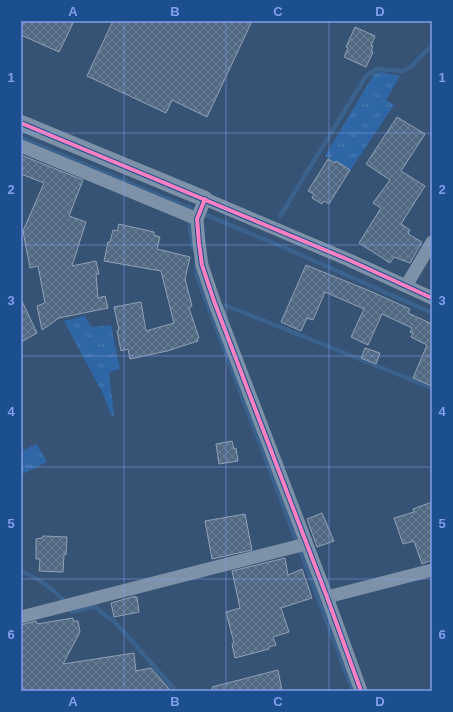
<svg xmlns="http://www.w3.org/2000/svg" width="453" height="712" viewBox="0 0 453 712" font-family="Helvetica,sans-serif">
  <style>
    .grass { fill: url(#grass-tufts) }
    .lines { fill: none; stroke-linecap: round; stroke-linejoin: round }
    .stream { stroke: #3b618d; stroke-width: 4.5 }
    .building { fill: url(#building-cross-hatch); stroke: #92a2b6 }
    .minor { stroke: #7d92a8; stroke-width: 13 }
    .tertiary { stroke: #7d92a8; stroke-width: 16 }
    .cycleway-casing { stroke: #1b4f8f; stroke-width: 6 }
    .cycleway { stroke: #ff80c0; stroke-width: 4 }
    .grid { fill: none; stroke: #839eea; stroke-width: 1; stroke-opacity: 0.55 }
    .neatline { fill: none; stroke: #839eea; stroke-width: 1.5 }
    .grid-label { font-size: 13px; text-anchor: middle; font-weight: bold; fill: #839eea }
  </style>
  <defs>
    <pattern id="grass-tufts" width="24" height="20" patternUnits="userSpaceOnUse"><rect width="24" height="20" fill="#2f66a5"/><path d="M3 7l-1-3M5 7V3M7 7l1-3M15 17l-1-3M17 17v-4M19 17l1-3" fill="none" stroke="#4e7db2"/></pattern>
    <pattern id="building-cross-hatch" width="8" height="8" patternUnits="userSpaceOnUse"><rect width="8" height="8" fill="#526984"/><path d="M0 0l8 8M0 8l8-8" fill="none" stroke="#6c8096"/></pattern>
  </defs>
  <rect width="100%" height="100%" fill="#365274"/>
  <g class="grass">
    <path d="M381,72L400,76L386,100L394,105L350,171L325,156L374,74Z"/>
    <path d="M85,316L91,327L111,325L120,369L109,372L114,415L112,417L103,394L64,321Z"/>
    <path d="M37,444L47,462L21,475V451Z"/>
  </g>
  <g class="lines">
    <g class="stream">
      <path d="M21,138L283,247L432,313"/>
      <path d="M189,207V219L193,247"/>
      <path d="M280,216L366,76L377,69L403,71L412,66L432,45"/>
      <path d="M196,264L197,276L210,311L353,691"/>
      <path d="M225,305L432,388"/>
      <path d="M21,571C38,578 51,587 63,600"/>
      <path d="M70,610L72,612L95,606L107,617L114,621L176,691"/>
    </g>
  </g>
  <g class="building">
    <path d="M21,21H74L59,52L21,35Z"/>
    <path d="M113,21H252L207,117L172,100L166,113L87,76Z"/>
    <path d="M355,27L375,36L371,46H373L371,51L373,52L366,67L344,57L348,48L346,47Z"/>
    <path d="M397,117L425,134L401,171L425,186L401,224L410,230L408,234L422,242L410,263L394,257L390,263L359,243L381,208L373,203L390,180L366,164Z"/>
    <path d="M21,155L83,180L69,216L86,222L72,266L96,261L99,274H96L98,298L105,296L108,308L59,318L42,330L37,306L45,303L38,266L30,268L23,231L44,183L21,174Z"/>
    <path d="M328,159L335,163L336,161L350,170L329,204L324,201L322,204L312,198L314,194L308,191Z"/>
    <path d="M119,224L154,232V235L160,237L157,249L190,257L185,279L192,306L189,308L199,338L197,339L198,341L167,351L130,359L128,349L121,351L117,331L119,330L114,307L141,302L146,331L174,323L161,271L104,261L108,242H110L113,230L117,231Z"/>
    <path d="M306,265L370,291L410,309L408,313L432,324V386L413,378L427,345L411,337L413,333L410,332L412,328L382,314L368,345L351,337L364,309L325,292L313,320L307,318L301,331L281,322Z"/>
    <path d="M21,299L37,333L21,342Z"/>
    <path d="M365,348L380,353L376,364L361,358Z"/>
    <path d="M232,441L234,449L236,448L238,461L219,464L216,444Z"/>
    <path d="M432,502V560L422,564L414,541L403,544L394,518L414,512L413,509Z"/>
    <path d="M322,513L334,541L317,547L307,519Z"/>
    <path d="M245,514L252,550L212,559L205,521Z"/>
    <path d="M43,536L67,537L66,555L64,554L63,572L39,571L40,559H36V539L42,538Z"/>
    <path d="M285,558L288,575L302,569L312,598L281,608L289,632L273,637L276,645L269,647V649L235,658L232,644L234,643L226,612L240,608L232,571Z"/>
    <path d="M135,596V598L137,597L139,612L114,617L111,603Z"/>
    <path d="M73,618V621H78L80,632L63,664L134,653L136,671L151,668L171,691H21V625L36,621L37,624Z"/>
    <path d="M278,670L282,691H213L212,687Z"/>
  </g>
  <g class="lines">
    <g class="minor">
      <path d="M21,146L197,219"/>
      <path d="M406,286L432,242"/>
      <path d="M327,597L432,570"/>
      <path d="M21,617L306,544"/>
      <path d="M361,691L327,597L214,301L202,265L199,243L197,219L205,199L349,260L432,298"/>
    </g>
    <path class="tertiary" d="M21,123L205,199"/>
    <defs>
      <g id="cycleway">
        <path d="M21,123L349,260L432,298"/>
        <path d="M205,199L197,219L199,243L202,265L214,301L327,597L361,691"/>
      </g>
    </defs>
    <use href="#cycleway" class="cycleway-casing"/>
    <use href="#cycleway" class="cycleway"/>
  </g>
  <path class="grid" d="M124,21V691M226,21V691M329,21V691M21,133H432M21,245H432M21,356H432M21,467H432M21,579H432"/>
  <rect width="453" height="712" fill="none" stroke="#1b4f8f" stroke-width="44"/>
  <rect x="22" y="22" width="409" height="668" class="neatline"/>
  <g class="grid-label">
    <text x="73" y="16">A</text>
    <text x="175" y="16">B</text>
    <text x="278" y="16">C</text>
    <text x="380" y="16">D</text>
    <text x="11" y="82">1</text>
    <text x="442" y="82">1</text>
    <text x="11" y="194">2</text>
    <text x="442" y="194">2</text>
    <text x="11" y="305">3</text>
    <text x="442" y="305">3</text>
    <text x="11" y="416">4</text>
    <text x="442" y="416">4</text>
    <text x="11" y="528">5</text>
    <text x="442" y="528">5</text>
    <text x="11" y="639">6</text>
    <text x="442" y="639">6</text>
    <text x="73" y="706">A</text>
    <text x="175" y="706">B</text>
    <text x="278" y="706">C</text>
    <text x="380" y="706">D</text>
  </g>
</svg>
